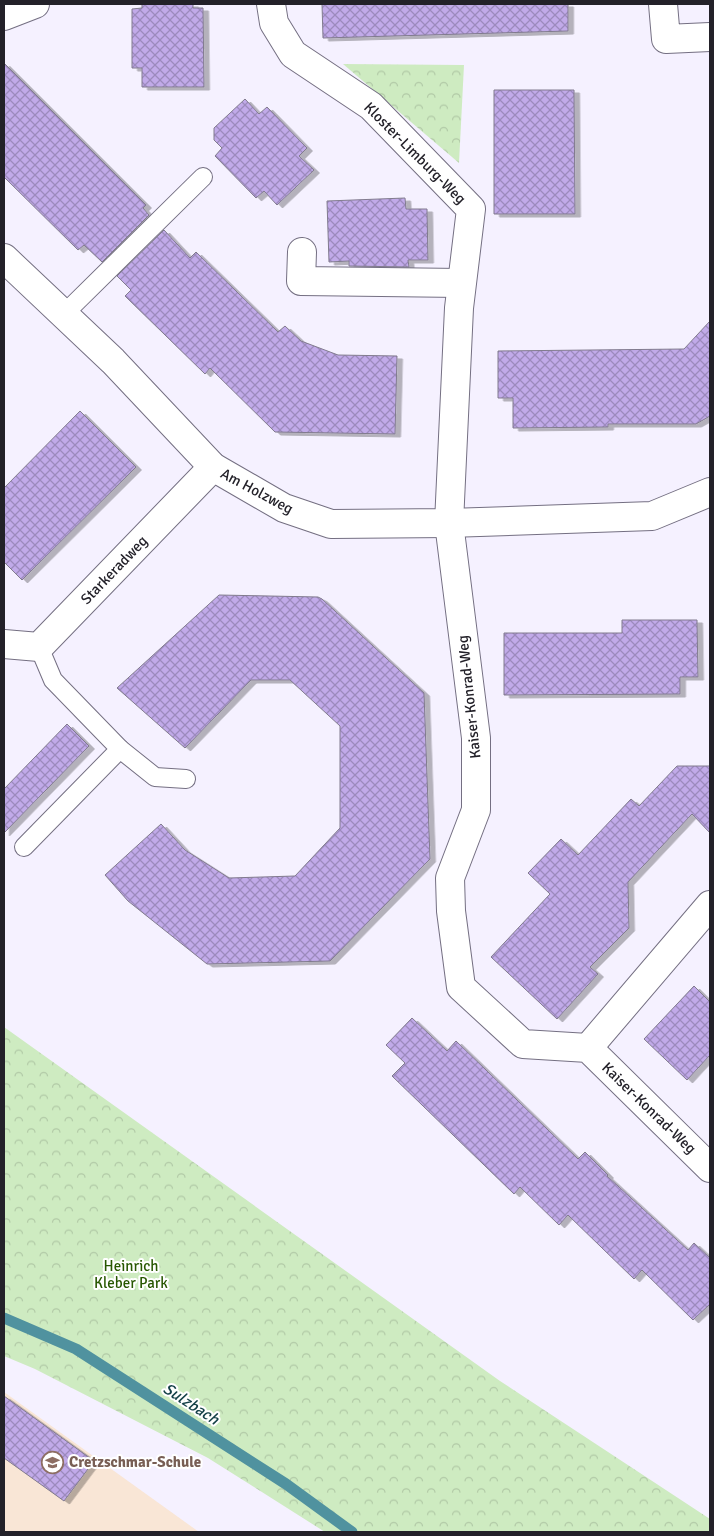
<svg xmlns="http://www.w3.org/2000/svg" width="714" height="1536" viewBox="0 0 714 1536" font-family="Signika,sans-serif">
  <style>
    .education { fill: #f9e6d6 }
    .forest { fill: url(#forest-crowns) }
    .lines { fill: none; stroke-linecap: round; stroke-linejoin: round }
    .stream { stroke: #50929f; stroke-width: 11 }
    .building { fill: url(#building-cross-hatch); stroke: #817b8e; filter: url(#shadow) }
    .service-casing { stroke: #746f82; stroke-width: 20 }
    .minor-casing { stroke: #746f82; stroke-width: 30 }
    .service { stroke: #fff; stroke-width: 18 }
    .minor { stroke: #fff; stroke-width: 28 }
    .labels { text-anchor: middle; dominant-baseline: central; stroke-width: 4; stroke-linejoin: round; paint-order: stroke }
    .street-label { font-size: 15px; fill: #232129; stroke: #fff }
    .park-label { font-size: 15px; fill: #275700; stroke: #fff }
    .education-label { font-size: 15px; font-weight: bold; fill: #785e54; stroke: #fff; text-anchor: start }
    .water-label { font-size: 16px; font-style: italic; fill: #154148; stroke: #fff }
  </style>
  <defs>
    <pattern id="forest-crowns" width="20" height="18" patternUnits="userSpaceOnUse" patternTransform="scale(1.25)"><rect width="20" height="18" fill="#ceebc1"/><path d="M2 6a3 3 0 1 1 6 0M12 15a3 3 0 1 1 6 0" fill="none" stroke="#b1c9a6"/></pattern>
    <pattern id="building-cross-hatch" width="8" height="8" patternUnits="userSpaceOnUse" patternTransform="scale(1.25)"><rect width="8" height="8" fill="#c1aae9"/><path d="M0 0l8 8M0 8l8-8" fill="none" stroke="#9c8abd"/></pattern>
    <filter id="shadow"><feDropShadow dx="5.5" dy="3" stdDeviation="0" flood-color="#0004"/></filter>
  </defs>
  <rect width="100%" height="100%" fill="#f5f1ff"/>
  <path class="education" d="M4,1392L199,1532H4Z"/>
  <g class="forest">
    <path d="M343,64L464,65L459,163Z"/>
    <path d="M4,1027L500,1381L710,1519V1532H325L208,1458L35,1369L4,1356Z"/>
  </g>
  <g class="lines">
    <path class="stream" d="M4,1318L76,1349L286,1484L352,1532"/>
  </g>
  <g class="building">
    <path d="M142,4H193V8H203L204,87H142V68H132V9L142,8Z"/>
    <path d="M322,4H568V31L323,38Z"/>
    <path d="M4,63L146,205L143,208L149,215L102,262L84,245L78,250L4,177Z"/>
    <path d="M494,90H574L575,214H494Z"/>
    <path d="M245,99L259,114L267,107L307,148L299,156L314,170L277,205L264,191L256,198L215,156L222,148L214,140V128Z"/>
    <path d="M405,198L406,209H427L428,260H408L409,267L349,266V261L329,262L327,201Z"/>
    <path d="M164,230L190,258L196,252L278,332L285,326L301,341L338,355L397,356L395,434L275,432L210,368L205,374L125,296L131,290L117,276Z"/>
    <path d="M710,321V416L696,424H608V427L513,428V398H498V351L684,349Z"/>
    <path d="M80,411L136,467L22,580L4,562V488Z"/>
    <path d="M219,595L318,597L322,599L424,693L430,859L330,961L207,964L128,901L105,875L161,824L185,850L229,878L295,876L340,828V726L290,680H251L185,748L117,688Z"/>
    <path d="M622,620H697L698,677H680V694L504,695V633H622Z"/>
    <path d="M67,724L89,746L4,833V789Z"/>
    <path d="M677,766H710V833L692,814L628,882L629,928L590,967L598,974L557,1019L491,957L550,894L528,873L561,839L578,855L631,799L639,806Z"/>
    <path d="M694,986L710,1002V1055L687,1080L644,1039Z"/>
    <path d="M412,1018L447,1051L456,1041L578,1159L585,1152L608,1175L607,1176L688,1250L694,1243L710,1258V1304L693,1320L642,1270L634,1279L568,1215L559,1225L520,1187L514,1194L392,1076L405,1063L386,1045Z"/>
    <path d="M4,1396L94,1461L64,1501L4,1458Z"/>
  </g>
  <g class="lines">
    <defs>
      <g id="service">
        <path d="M64,314L203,177"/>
        <path d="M120,749L155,777L186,779"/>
        <path d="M24,847L120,749L53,680L39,647"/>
      </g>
      <g id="minor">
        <path d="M271,4L274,23L293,54L371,106L471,209L459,308L449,523L476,738V810L450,878L451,911L461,987L523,1044L588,1048L710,1168"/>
        <path d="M663,4L666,39L710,37"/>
        <path d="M4,16L35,4"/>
        <path d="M302,252L301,281L461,283"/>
        <path d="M4,258L113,361L213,467L284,508L331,524L449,523L652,516L710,492"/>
        <path d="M4,644L39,647L213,467"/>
        <path d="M588,1048L710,905"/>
      </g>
    </defs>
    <use href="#service" class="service-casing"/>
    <use href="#minor" class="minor-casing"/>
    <use href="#service" class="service"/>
    <use href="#minor" class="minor"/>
  </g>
  <defs>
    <symbol id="school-ring" viewBox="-11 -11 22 22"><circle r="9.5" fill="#fff" stroke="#8d6e63" stroke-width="1.5"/><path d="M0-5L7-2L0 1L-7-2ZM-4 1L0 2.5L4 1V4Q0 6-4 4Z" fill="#8d6e63"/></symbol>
  </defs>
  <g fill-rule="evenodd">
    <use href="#school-ring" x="40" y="1450" width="25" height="25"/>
  </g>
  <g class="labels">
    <g class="street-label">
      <text transform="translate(415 153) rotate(45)">Kloster-Limburg-Weg</text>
      <text transform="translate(257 491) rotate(28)">Am Holzweg</text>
      <text transform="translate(114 570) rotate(-46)">Starkeradweg</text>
      <text transform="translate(469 697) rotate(-96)">Kaiser-Konrad-Weg</text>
      <text transform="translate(649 1108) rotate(44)">Kaiser-Konrad-Weg</text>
    </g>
    <g class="park-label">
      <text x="131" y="1266">Heinrich<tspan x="131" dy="17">Kleber Park</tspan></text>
    </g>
    <g class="education-label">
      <text x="69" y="1462">Cretzschmar-Schule</text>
    </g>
    <g class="water-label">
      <text transform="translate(191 1404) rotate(33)">Sulzbach</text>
    </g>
  </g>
  <rect width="714" height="1536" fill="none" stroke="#232129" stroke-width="10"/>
</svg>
